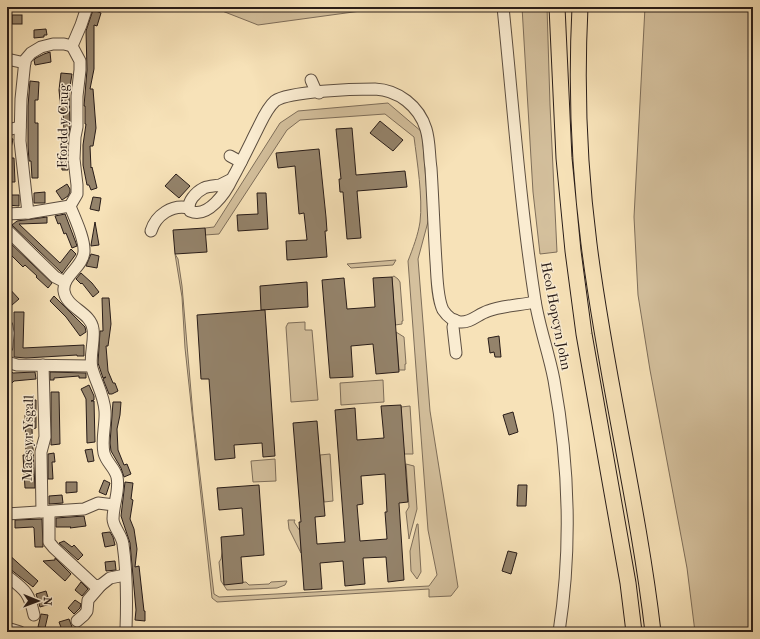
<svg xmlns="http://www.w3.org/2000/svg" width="760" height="639" viewBox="0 0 760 639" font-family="'IM FELL French Canon',serif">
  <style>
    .green { fill: #d4c09d; stroke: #7e6e5a }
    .building { fill: #94836b; stroke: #281c18; fill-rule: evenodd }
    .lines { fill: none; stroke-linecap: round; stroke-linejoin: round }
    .minor-casing { stroke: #5c4e40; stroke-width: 13 }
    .highway-casing { stroke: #281c18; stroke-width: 17 }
    .minor { stroke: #faecd1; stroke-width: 11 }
    .highway { stroke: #f7e2b8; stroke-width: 15 }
    .labels { text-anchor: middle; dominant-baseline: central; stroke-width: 3; stroke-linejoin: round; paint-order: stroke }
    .street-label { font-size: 14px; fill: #281c18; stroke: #faecd1 }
  </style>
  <rect width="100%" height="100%" fill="#f7e2b8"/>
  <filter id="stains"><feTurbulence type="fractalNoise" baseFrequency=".005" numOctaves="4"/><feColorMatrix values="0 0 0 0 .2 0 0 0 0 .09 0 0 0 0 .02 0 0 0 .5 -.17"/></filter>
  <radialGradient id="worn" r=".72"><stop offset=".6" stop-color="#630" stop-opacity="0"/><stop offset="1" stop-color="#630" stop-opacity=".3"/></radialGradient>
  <g class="green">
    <path d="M212,7H390L258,25Z"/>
    <path d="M522,7H547L550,105L557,252L540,254L533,192Z"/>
    <path d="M645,7H753V632H695L687,568L650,370L638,295L634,217Z"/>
    <path d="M388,103L422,132L429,218L418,259L430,411L458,587L451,596L429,597V589L217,602L212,598L185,348L182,297L175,254L178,259L182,286L193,415L214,594L219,597L429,586L437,575L428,530L408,261C413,248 418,235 420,222C423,198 417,161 414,137L385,114L300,120L287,130L219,234L205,235V228L214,227L280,123L298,111Z"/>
    <path d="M396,260L393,265L351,268L347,264Z"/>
    <path d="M394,276L398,279L400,282L403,321H402V324L395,325L392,277Z"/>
    <path d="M305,322V330H312L318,400L291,402L286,327L288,323Z"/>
    <path d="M396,332L404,337L406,364H405V370H399Z"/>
    <path d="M383,380L384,402L341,405L340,383Z"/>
    <path d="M410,406L413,454H404L401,407Z"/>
    <path d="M330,454L333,501L324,502L320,455Z"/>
    <path d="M275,459L276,481L253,482L251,461Z"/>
    <path d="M406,464L414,466L417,509L409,539L406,512L409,507Z"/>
    <path d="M288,520H295L294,522L300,531L301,553L289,529Z"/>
    <path d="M417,524H418L421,572L417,579L411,571L410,551Z"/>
    <path d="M223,548L226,584L246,582L249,585L269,584L271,582L287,581L285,585L277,588L227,590L221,581L219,562L221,559Z"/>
  </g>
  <g class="building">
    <path d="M93,10L101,13L97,26L94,25V69L90,89H93L96,128L93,146H90L91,168L92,167L97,188L91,190L89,185H87L83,165V145L86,124H85V106H84L87,70L86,31Z"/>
    <rect x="12" y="15" width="10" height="9"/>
    <path d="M46,29L47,35H44V37L34,38V30Z"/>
    <path d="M50,52L51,62L35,65L34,60L36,58L44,54Z"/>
    <path d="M61,73L72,74L69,93L70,126L68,137L67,159L68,170H62L61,144L64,132L63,110H61L59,90Z"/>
    <path d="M30,81L39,82L38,100H35V123H38V178H32L31,161H29L28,146V106Z"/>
    <path d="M380,121L403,140L393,151L370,133Z"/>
    <path d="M352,128L356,175L405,171L407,187L357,191L361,238L347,239L343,192H340L339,179H341L336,129Z"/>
    <path d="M7,137L13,139L9,158H14L15,182H7Z"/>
    <path d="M319,149L326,217L327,231H325L327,257L287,260L286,241L307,240L304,213L299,214L295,166L278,168L276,153Z"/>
    <path d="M176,174L190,186L179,198L165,186Z"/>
    <path d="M67,184L70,189V192L68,196L62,200L56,191Z"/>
    <path d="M45,192V203H34V193Z"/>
    <path d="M257,193H266L268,229L238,231L237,215L258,214Z"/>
    <path d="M7,195H19V206L7,205Z"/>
    <path d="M93,197L101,198L99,211L90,209Z"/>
    <path d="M65,214L76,243L77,246L72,248L66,233L64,234L60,223L58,224L55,216Z"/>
    <path d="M47,217V223L19,224L60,263L71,249L76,254L62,273L12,225L17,221Z"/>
    <path d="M95,222L99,245L91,246V245Z"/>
    <path d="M205,228L207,252L175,254L173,230Z"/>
    <path d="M7,240L52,283L48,288L36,277L37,276L25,265L23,267L7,251Z"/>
    <path d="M91,254L99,256L97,268L86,266Z"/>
    <path d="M81,273L92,283L99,292L93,297L82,283L81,284L76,279Z"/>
    <path d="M392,277L399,372L376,374L373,344L351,346L353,377L330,378L322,280L344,278L347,309L375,307L373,278Z"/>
    <path d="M307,282L308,307L261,310L260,286Z"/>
    <path d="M7,286L19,299L12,305L7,300Z"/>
    <path d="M54,296L85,327L86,332L80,336L66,317L50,301Z"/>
    <path d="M102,298H109L111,324L108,346H106L108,371L113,383H115L118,391L112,394H109L103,379L106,377L103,378L98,363L100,331H103Z"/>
    <path d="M265,310L275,456L263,457L262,443L234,445L235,458L215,460L209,379H201L197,315Z"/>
    <path d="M14,312H24L23,348L84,345V356H77V355L26,358L14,357Z"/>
    <path d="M499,336L501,357H495L494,352L490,353L488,338Z"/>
    <path d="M7,369L13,373L35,372L36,379L14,381L7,388Z"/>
    <path d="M50,372L86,373V378H79V376L54,378V380H50Z"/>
    <path d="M89,385L94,396V400L91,401H94L95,442L87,443L86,399L81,389Z"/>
    <path d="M51,392H59L60,444L51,445Z"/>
    <path d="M29,400H36V428L32,429L35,488H25L23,455H26L25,415H29Z"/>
    <path d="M113,402H121L120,415L117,429L118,450L124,465L127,464L131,474L124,477L121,468L111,451L110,443Z"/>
    <path d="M401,405L408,502L399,503L404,580L388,582L386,557L363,558L365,584L345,586L343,561L320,563L322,589L304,590L299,522H301L293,423L317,421L325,516L315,517L317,544L345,542L335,410L355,408L357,440L384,438L381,406ZM385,474L387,512H385L387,539L360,541L357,505L363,504L361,476Z"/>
    <path d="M513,412L518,432L509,435L503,415Z"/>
    <path d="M92,449L94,461L88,462L85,450Z"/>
    <path d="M54,453L55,462H52L53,479H48V454Z"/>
    <path d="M104,480L110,483L106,495L99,492Z"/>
    <path d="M66,482H77V492L66,493Z"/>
    <path d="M125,482L133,483L131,499L133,500L130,519L134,529L137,549L135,567L139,566L144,611H145V621L135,620L136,610L130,543L121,516Z"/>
    <path d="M259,485L264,555L241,557L243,583L224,585L221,537L244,535L242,508L219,510L217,488Z"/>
    <path d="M518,485H527L526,506H517Z"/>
    <path d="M62,495L63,503L49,504V496Z"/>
    <path d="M84,516L86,526L70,528L71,527H56V518Z"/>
    <path d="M42,519L43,547H35L34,528L33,527L15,528V520Z"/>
    <path d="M110,532L113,537L115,545L105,547L102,533Z"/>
    <path d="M64,541L72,547L74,545L83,555L78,560L59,543Z"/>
    <path d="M508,551L517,553L511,574L502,571Z"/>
    <path d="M7,553L38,581L33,587L10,569L12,566L7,562Z"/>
    <path d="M55,558L71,574L65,581L43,561L55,560Z"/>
    <path d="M115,561L116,570L106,571L105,562Z"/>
    <path d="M81,582L88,589L82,596L75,590Z"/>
    <path d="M46,591L50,604L40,607L36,594Z"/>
    <path d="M75,600L81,604L80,608L74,614L68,608Z"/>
    <path d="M41,614L48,615L45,628L38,627Z"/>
    <path d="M69,619L72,627L62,630L59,622Z"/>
  </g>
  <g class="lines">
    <defs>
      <g id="minor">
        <path d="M503,7C513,105 520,203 535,300C539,327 549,353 554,380C569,463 572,548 559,632"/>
        <path d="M72,46L81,25L87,7"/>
        <path d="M7,59L25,63"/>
        <path d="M311,80L315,89L319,93"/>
        <path d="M7,130L20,127"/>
        <path d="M230,156L241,162"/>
        <path d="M232,179C226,192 208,219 190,211C186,202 196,192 204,188C209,186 215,186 220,185C224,183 228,181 232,179C241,163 249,146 257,130C262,120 267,108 275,101C289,91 355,89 375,89C398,90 419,106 426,129C430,142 429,155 431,168C433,199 434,231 436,262C437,275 437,298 443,310C447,316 453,321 460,322C471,323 478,314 488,311C500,306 521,305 535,302"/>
        <path d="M70,206C75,219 85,239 84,252C83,267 62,276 64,291C66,308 91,312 93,329C95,341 89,357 92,368C96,383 104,395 105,411C106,425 101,439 104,453C106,462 115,468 117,477C120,491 113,504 113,519C113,527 122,535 123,544C127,572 127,601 126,629"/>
        <path d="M70,206L77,194V185L74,159L75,137L77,127V96L80,70V61L72,46"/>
        <path d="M28,213L20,141L21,99L25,60L31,53L41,47L53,44H64L72,46"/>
        <path d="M7,214L28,213L70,206"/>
        <path d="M7,230L55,277L65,282"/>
        <path d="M151,231C156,215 172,204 189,208"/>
        <path d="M455,320L453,327L456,353"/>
        <path d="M7,326L8,333L7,347"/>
        <path d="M7,362L17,365L91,366"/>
        <path d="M42,512L41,452L45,437L43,365"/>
        <path d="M49,512V542L54,548L95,586L101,585L110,578L125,575"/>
        <path d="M7,514L84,509L98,503L114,505"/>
        <path d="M7,576C25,590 29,592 34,615"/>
        <path d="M77,621L84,615L87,611L88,600L101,585"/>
        <path d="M7,628L20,632"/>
      </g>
      <g id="highway">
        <path d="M557,7L564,158L573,251L584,334L628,583L634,632"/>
        <path d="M580,7C576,86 579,166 589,244C605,374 638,502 653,632"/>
      </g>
    </defs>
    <use href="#minor" class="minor-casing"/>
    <use href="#highway" class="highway-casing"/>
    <use href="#minor" class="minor"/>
    <use href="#highway" class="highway"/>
  </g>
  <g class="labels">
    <g class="street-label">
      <text transform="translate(63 126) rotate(-89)">Ffordd y Crug</text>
      <text transform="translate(556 316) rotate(79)">Heol Hopcyn John</text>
      <text transform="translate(28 438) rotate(-89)">Maes yr Ysgall</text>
    </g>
  </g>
  <rect width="760" height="639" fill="none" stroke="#f7e2b8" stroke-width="24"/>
  <rect x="8" y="8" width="744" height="623" fill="none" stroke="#281c18" stroke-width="2"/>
  <rect x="12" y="12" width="736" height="615" fill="none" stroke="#281c18"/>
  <g transform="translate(38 601) rotate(91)" stroke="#faecd1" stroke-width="3" paint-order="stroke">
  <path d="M0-3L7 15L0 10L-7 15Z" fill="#281c18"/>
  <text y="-6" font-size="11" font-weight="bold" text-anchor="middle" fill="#281c18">N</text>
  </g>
  <rect width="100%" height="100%" filter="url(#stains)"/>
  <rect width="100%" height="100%" fill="url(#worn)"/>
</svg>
